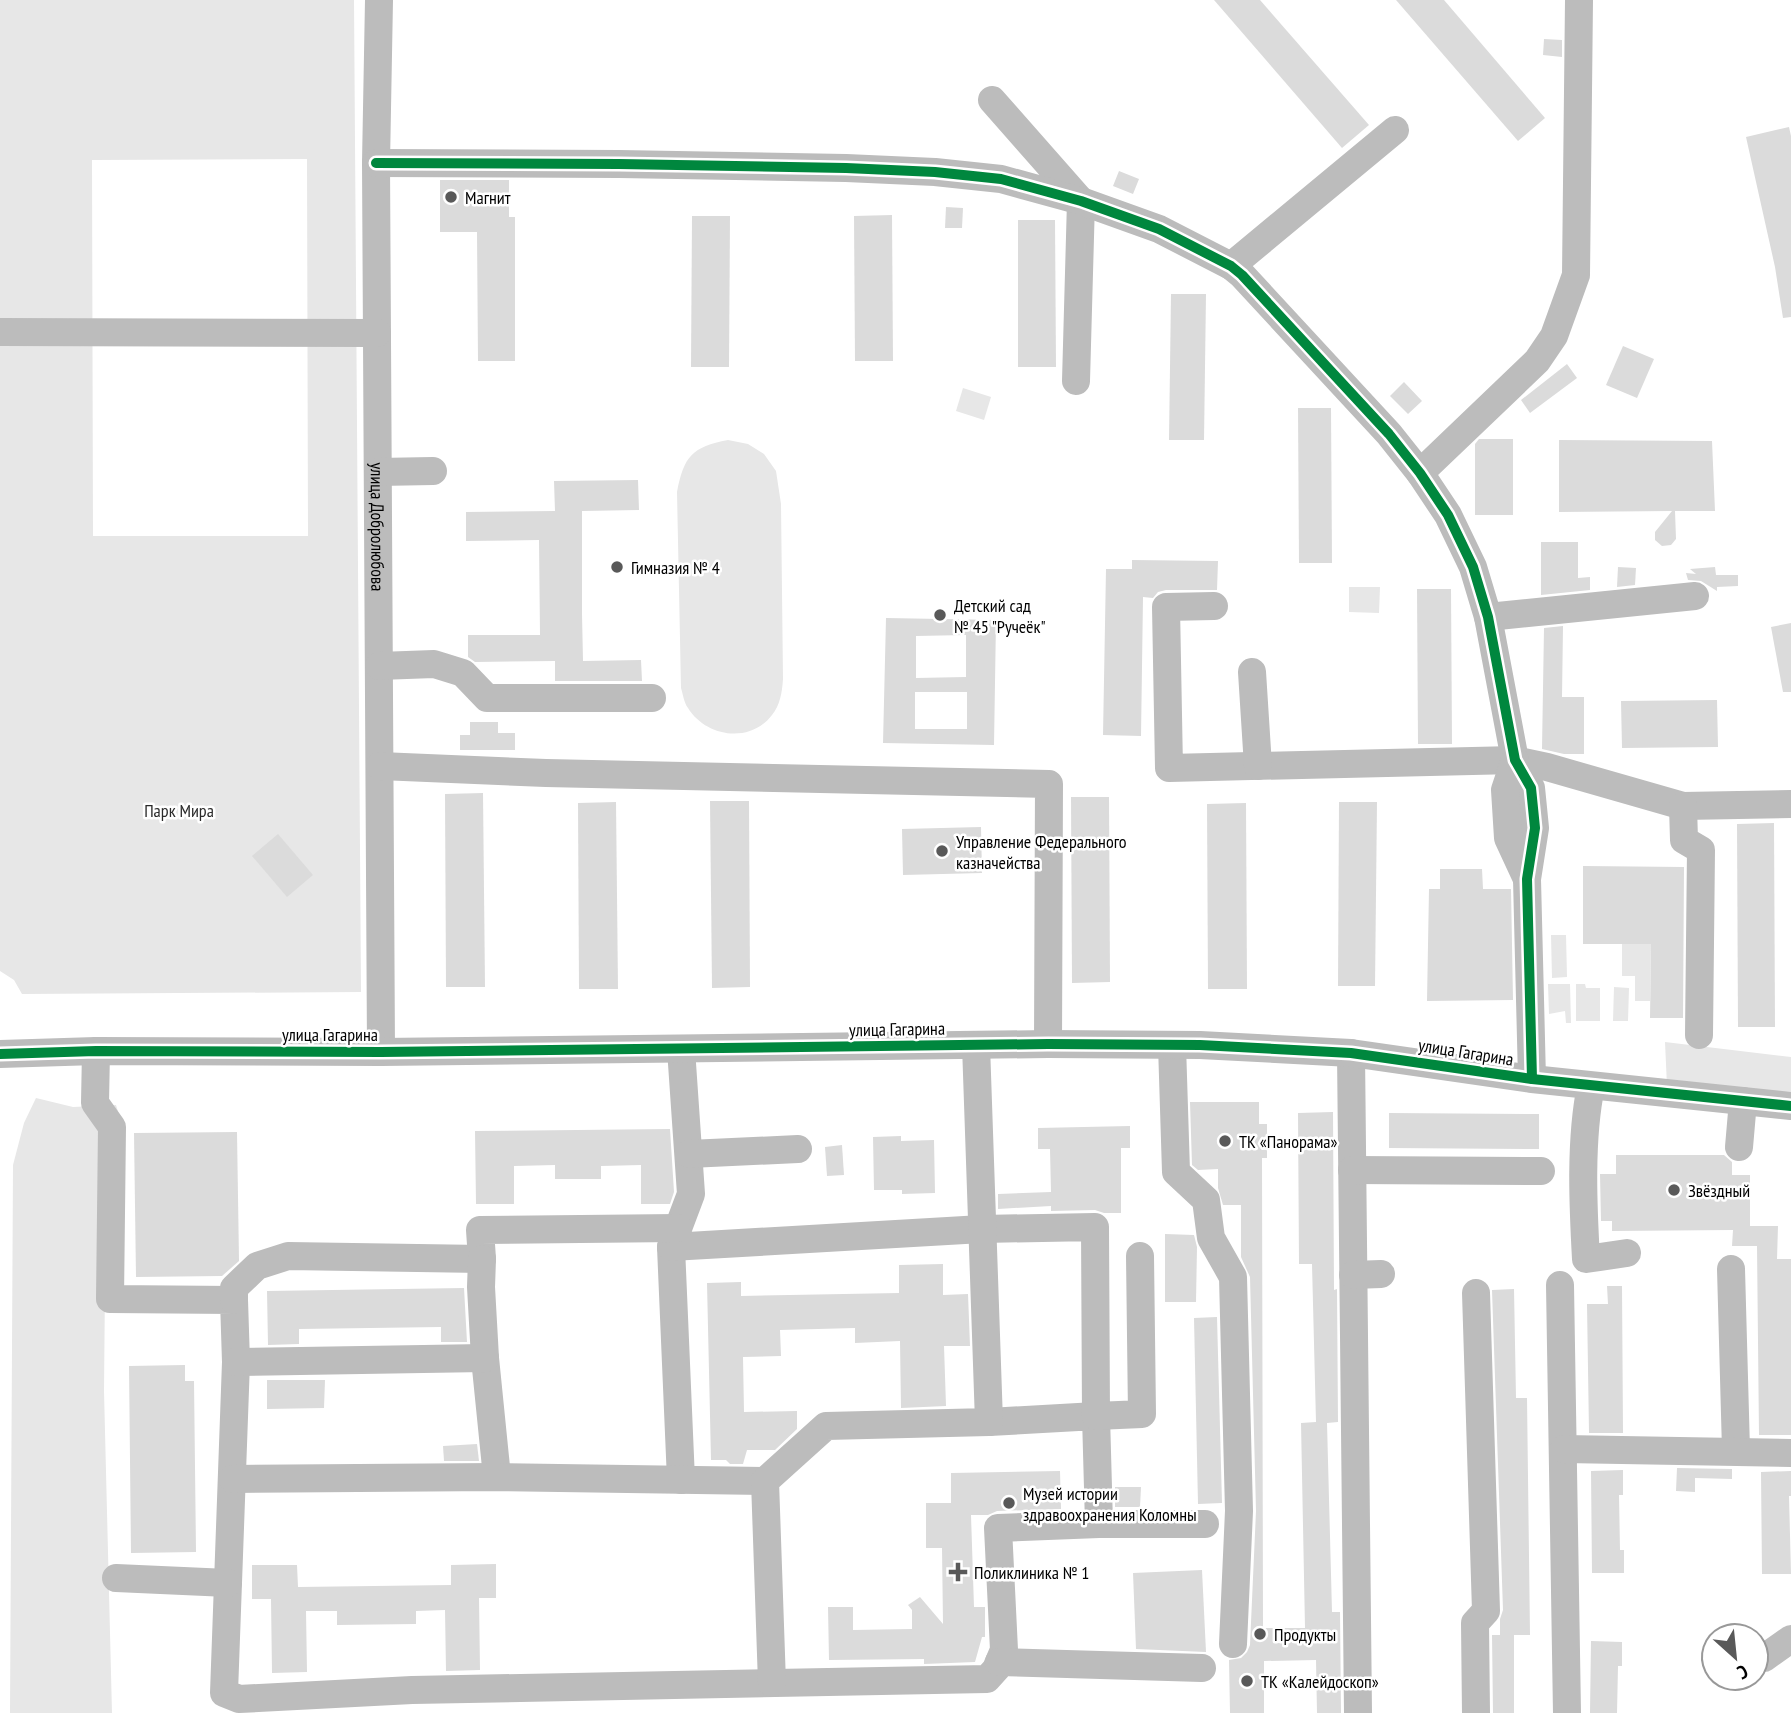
<svg xmlns="http://www.w3.org/2000/svg" width="1791" height="1713" viewBox="0 0 1791 1713" font-family="'PT Sans Narrow',sans-serif">
  <style>
    .green { fill: #e7e7e7; fill-rule: evenodd }
    .building { fill: #dbdbdb; fill-rule: evenodd }
    .lines { fill: none; stroke-linecap: round; stroke-linejoin: round }
    .minor { stroke: #bcbcbc; stroke-width: 28 }
    .cycleway-casing { stroke: #fff; stroke-width: 15 }
    .cycleway { stroke: #00873e; stroke-width: 10 }
    .poi-dot { fill: #595959; stroke: #fff; stroke-width: 2.5 }
    .labels { text-anchor: middle; dominant-baseline: central; stroke-width: 5; stroke-linejoin: round; paint-order: stroke }
    .poi-label { font-size: 18px; fill: #000; stroke: #fff; text-anchor: start }
    .street-label { font-size: 18px; fill: #000; stroke: #fff }
    .park-label { font-size: 18px; fill: #2b2b2b; stroke: #fff }
  </style>
  <rect width="100%" height="100%" fill="#fff"/>
  <g class="green">
    <path d="M0,0H354L361,992L22,994L14,980L0,971ZM307,159L308,536H93L92,160Z"/>
    <path d="M963,388L991,397L984,420L956,411Z"/>
    <path d="M728,440L748,444L764,454L776,471L781,504L783,679C782,693 780,705 772,715C750,744 706,737 688,708C684,703 683,694 681,688L677,492C684,456 692,447 728,440Z"/>
    <path d="M1349,587H1380L1379,613L1349,612Z"/>
    <path d="M1551,935H1566L1567,977L1552,978Z"/>
    <path d="M1622,944H1651L1650,1001H1635V976H1622Z"/>
    <path d="M1548,984H1570L1571,1023H1566L1565,1011L1549,1014Z"/>
    <path d="M1576,984H1585L1586,988H1600V1021H1576Z"/>
    <path d="M1614,987L1629,988L1628,1021H1613Z"/>
    <path d="M1665,1042L1791,1057V1100L1667,1086Z"/>
    <path d="M36,1098L73,1107L116,1105L120,1118L106,1176L104,1391L112,1713H10L13,1165L24,1123Z"/>
  </g>
  <g class="building">
    <path d="M1214,0H1260L1369,125L1342,148Z"/>
    <path d="M1396,0H1444L1545,118L1518,141Z"/>
    <path d="M1544,39L1562,40V57L1543,55Z"/>
    <path d="M1789,127L1791,136V317L1783,318L1775,267L1746,137Z"/>
    <path d="M1119,171L1139,179L1133,194L1113,186Z"/>
    <path d="M440,180H509V217H515V361H478L477,232H440Z"/>
    <path d="M946,207L963,208L962,228H945Z"/>
    <path d="M892,215L893,361H855L854,216Z"/>
    <path d="M692,216H730L729,367H691Z"/>
    <path d="M1018,220H1055L1056,367H1018Z"/>
    <path d="M1171,294H1206L1204,440H1169Z"/>
    <path d="M1623,346L1654,359L1637,398L1606,385Z"/>
    <path d="M1567,364L1577,378L1530,413L1521,400Z"/>
    <path d="M1404,382L1422,401L1408,414L1390,396Z"/>
    <path d="M1298,408H1331L1332,563H1299Z"/>
    <path d="M1479,439H1513V515H1475V444Z"/>
    <path d="M1559,440L1712,441L1715,511H1675L1676,539L1671,545L1662,546L1655,540V532L1672,511L1559,512Z"/>
    <path d="M638,480L639,510L582,511V614L583,661L641,660L642,681H555V661L475,662L468,657V635H540L539,540L466,541V512L555,511L554,481Z"/>
    <path d="M1541,542H1578V578L1590,577V590L1541,595Z"/>
    <path d="M1132,560L1218,561L1217,590H1166L1158,592L1153,598L1143,597L1141,736L1103,735L1106,569H1132Z"/>
    <path d="M1618,567L1636,568L1635,585L1617,587Z"/>
    <path d="M1715,567L1716,575H1738V586L1717,587V591L1701,581L1688,580L1686,573L1696,574L1690,569Z"/>
    <path d="M1417,589H1451L1452,744H1418Z"/>
    <path d="M886,618L996,620L994,745L883,743ZM966,635V677L916,678V636ZM915,692H967V729H915Z"/>
    <path d="M1791,623V692H1783L1771,627Z"/>
    <path d="M1563,626L1562,697H1584V754H1564L1542,749L1544,628Z"/>
    <path d="M1717,700L1718,747L1622,748L1621,701Z"/>
    <path d="M470,722H498V733H515V750H460V735H470Z"/>
    <path d="M483,793L485,987H446L445,794Z"/>
    <path d="M1071,797H1109L1110,982L1072,983Z"/>
    <path d="M710,801H749L750,987L712,988Z"/>
    <path d="M616,802L618,989H579L578,803Z"/>
    <path d="M1339,802H1377L1375,986H1338Z"/>
    <path d="M1246,803L1247,989H1208L1207,804Z"/>
    <path d="M1774,823L1775,1027H1738L1737,824Z"/>
    <path d="M981,827L982,873L903,875L902,829Z"/>
    <path d="M278,834L313,875L287,897L252,856Z"/>
    <path d="M1583,866L1684,867L1683,1018H1650L1651,944H1583Z"/>
    <path d="M1440,869H1482L1483,889H1511L1513,1000L1427,1001L1429,889H1440Z"/>
    <path d="M1190,1102H1259V1124H1267V1158H1262L1263,1628H1305L1301,1423L1316,1422L1312,1264H1299L1298,1113L1333,1112L1334,1290L1337,1289L1338,1422L1327,1423L1332,1612H1340L1341,1713H1317L1316,1660L1264,1661V1713H1230L1229,1660L1241,1658L1247,1652L1250,1645L1256,1511L1250,1277L1241,1257V1205H1223L1218,1188V1169L1198,1170L1192,1165Z"/>
    <path d="M1389,1113L1539,1114V1149L1389,1148Z"/>
    <path d="M1130,1126V1148H1121V1213H1104L1095,1210L1051,1211V1206L998,1209V1194L1051,1192L1050,1149H1038V1128Z"/>
    <path d="M670,1129L674,1192L670,1204H641V1165L601,1166V1179H555V1165L514,1166V1204H476L475,1131Z"/>
    <path d="M237,1132L239,1261L222,1276L136,1277L134,1133Z"/>
    <path d="M901,1136V1141L934,1140L935,1193L902,1194V1190H874L873,1137Z"/>
    <path d="M842,1145L844,1175L827,1176L825,1147Z"/>
    <path d="M1616,1155H1724L1732,1162V1175H1750V1226H1778L1777,1259H1791V1435H1759L1757,1246H1732L1733,1230L1612,1231V1221H1601L1600,1174H1616Z"/>
    <path d="M1165,1234L1194,1235L1197,1247L1196,1302H1165Z"/>
    <path d="M943,1264V1295L968,1294L970,1346H944L946,1406L901,1408L900,1341L855,1343V1328L780,1330L781,1356L743,1357L744,1412L797,1411V1429L775,1450H747L743,1464H730L726,1460H711L707,1283L741,1282V1296L899,1293V1265Z"/>
    <path d="M1607,1286H1622L1623,1433H1589L1587,1304H1608Z"/>
    <path d="M464,1288L467,1342H441V1327L299,1329V1344L268,1345L267,1291Z"/>
    <path d="M1514,1289L1516,1398H1527L1530,1635H1514V1713H1493L1492,1635H1500V1619L1503,1610L1492,1290Z"/>
    <path d="M1217,1317L1222,1503L1198,1504L1194,1318Z"/>
    <path d="M185,1365V1381H194L196,1552L131,1553L129,1366Z"/>
    <path d="M267,1380H325L324,1408L267,1409Z"/>
    <path d="M477,1444L479,1461H444L443,1446Z"/>
    <path d="M1677,1468L1732,1469V1479L1695,1478V1492L1676,1491Z"/>
    <path d="M1623,1470V1495H1619L1620,1550H1624V1573H1592L1591,1471Z"/>
    <path d="M1060,1471L1061,1509L997,1511L988,1515H971L974,1607H985V1637H982L975,1662L924,1664V1659L829,1660L828,1607H853V1630L912,1629V1610L908,1605L920,1597L943,1624L942,1548H926V1503H951V1473Z"/>
    <path d="M1791,1471V1496H1789L1791,1574H1762L1761,1472Z"/>
    <path d="M1115,1487H1141L1140,1507H1115Z"/>
    <path d="M496,1564V1598H479L480,1670L446,1671L445,1610L416,1611V1624L337,1625V1611H306L307,1672L272,1673L271,1599H252V1565H297L298,1587L451,1585V1565Z"/>
    <path d="M1202,1570L1206,1652L1136,1649L1133,1573Z"/>
    <path d="M1591,1641L1622,1642V1666H1618L1617,1713H1590Z"/>
  </g>
  <g class="lines">
    <g class="minor">
      <path id="s1" d="M379,0L376,163L381,1052"/>
      <path d="M992,100L1081,201L1076,381"/>
      <path d="M376,163L619,164L846,168L935,172L1001,179L1081,201L1159,229L1231,266L1242,275L1389,434L1420,473L1448,515L1473,567L1488,617L1515,760L1531,788L1535,828L1527,879L1532,1079"/>
      <path d="M1231,266L1395,130"/>
      <path d="M0,332L377,333"/>
      <path d="M378,472L433,471"/>
      <path d="M1420,473L1537,361L1554,336L1576,275L1579,0"/>
      <path d="M1214,606L1166,607L1169,768L1515,760L1547,767L1683,806L1791,804"/>
      <path d="M1488,617L1695,596"/>
      <path d="M379,666L434,664L463,673L487,698H652"/>
      <path d="M1252,672L1258,766"/>
      <path d="M1515,760L1505,790L1508,838L1527,879"/>
      <path d="M380,766L546,773L1049,784L1048,1044"/>
      <path d="M1683,806L1684,840L1701,850L1699,1035"/>
      <path d="M1172,1045L1176,1172L1206,1200L1211,1238L1233,1277L1239,1511L1233,1644"/>
      <path d="M681,1049L691,1194L671,1247L681,1480"/>
      <path d="M96,1051L95,1103L112,1127L110,1299L234,1300L236,1362L224,1693L239,1699L412,1690L987,1679L996,1669L1004,1650L998,1528L1099,1524L1096,1416L989,1422"/>
      <path d="M1351,1053L1358,1713"/>
      <path d="M0,1054L96,1051L381,1052L1048,1044L1200,1045L1351,1053L1532,1079L1791,1106"/>
      <path d="M1591,1086C1580,1139 1583,1205 1586,1259L1627,1253"/>
      <path d="M1739,1147L1743,1101"/>
      <path d="M689,1154L798,1149"/>
      <path d="M1352,1170L1541,1171"/>
      <path d="M671,1247L982,1229L1095,1227L1096,1416L1142,1414L1140,1256"/>
      <path d="M1731,1269L1736,1450"/>
      <path d="M1353,1275L1381,1274"/>
      <path d="M1560,1285L1567,1713"/>
      <path d="M234,1300V1288L257,1266L288,1256L482,1259L480,1230L678,1228"/>
      <path d="M485,1358L497,1477"/>
      <path d="M236,1362L485,1358L481,1287L482,1259"/>
      <path d="M1564,1449L1791,1453"/>
      <path d="M233,1479L497,1477L765,1481"/>
      <path d="M1099,1524H1205"/>
      <path d="M116,1578L228,1583"/>
      <path d="M1764,1658L1791,1639"/>
      <path d="M999,1662L1202,1668"/>
      <path d="M772,1683L765,1481L826,1426L989,1422L976,1045"/>
      <path d="M1476,1713L1475,1623L1486,1611L1476,1293"/>
    </g>
    <defs>
      <g id="cycleway">
        <path d="M376,163L619,164L846,168L935,172L1001,179L1081,201L1159,229L1231,266L1242,275L1389,434L1420,473L1448,515L1473,567L1488,617L1515,760L1531,788L1535,828L1527,879L1532,1079"/>
        <path d="M0,1054L96,1051L381,1052L1048,1044L1200,1045L1351,1053L1532,1079L1791,1106"/>
      </g>
    </defs>
    <use href="#cycleway" class="cycleway-casing"/>
    <use href="#cycleway" class="cycleway"/>
  </g>
  <g class="poi-dot">
    <circle cx="451" cy="197" r="7"/>
    <circle cx="617" cy="567" r="7"/>
    <circle cx="940" cy="615" r="7"/>
    <circle cx="942" cy="851" r="7"/>
    <circle cx="1225" cy="1141" r="7"/>
    <circle cx="1674" cy="1190" r="7"/>
    <circle cx="1009" cy="1503" r="7"/>
    <path d="M954.5 1561.5h7v7h7v7h-7v7h-7v-7h-7v-7h7z"/>
    <circle cx="1260" cy="1634" r="7"/>
    <circle cx="1247" cy="1681" r="7"/>
  </g>
  <g class="labels">
    <g class="poi-label">
      <text x="465" y="197">Магнит</text>
      <text x="631" y="567">Гимназия № 4</text>
      <text x="954" y="605">Детский сад<tspan x="954" dy="21">№ 45 "Ручеёк"</tspan></text>
      <text x="956" y="841">Управление Федерального<tspan x="956" dy="21">казначейства</tspan></text>
      <text x="1239" y="1141">ТК «Панорама»</text>
      <text x="1688" y="1190">Звёздный</text>
      <text x="1023" y="1493">Музей истории<tspan x="1023" dy="21">здравоохранения Коломны</tspan></text>
      <text x="974" y="1572">Поликлиника № 1</text>
      <text x="1274" y="1634">Продукты</text>
      <text x="1261" y="1681">ТК «Калейдоскоп»</text>
    </g>
    <g class="street-label">
      <text stroke="none"><textPath href="#s1" startOffset="527">улица Добролюбова</textPath></text>
      <text transform="translate(897 1029) rotate(-1)">улица Гагарина</text>
      <text x="330" y="1034">улица Гагарина</text>
      <text transform="translate(1466 1052) rotate(9)">улица Гагарина</text>
    </g>
    <g class="park-label">
      <text x="179" y="810">Парк Мира</text>
    </g>
  </g>
  <g transform="translate(1735 1657) rotate(153)"><circle r="33" fill="#ffffff" stroke="#999999" stroke-width="2"/>
  <path d="M0-5L12 26L0 18L-12 26Z" fill="#595959"/>
  <text y="-10" font-size="19" font-weight="bold" text-anchor="middle" fill="#000000">С</text>
  </g>
</svg>
